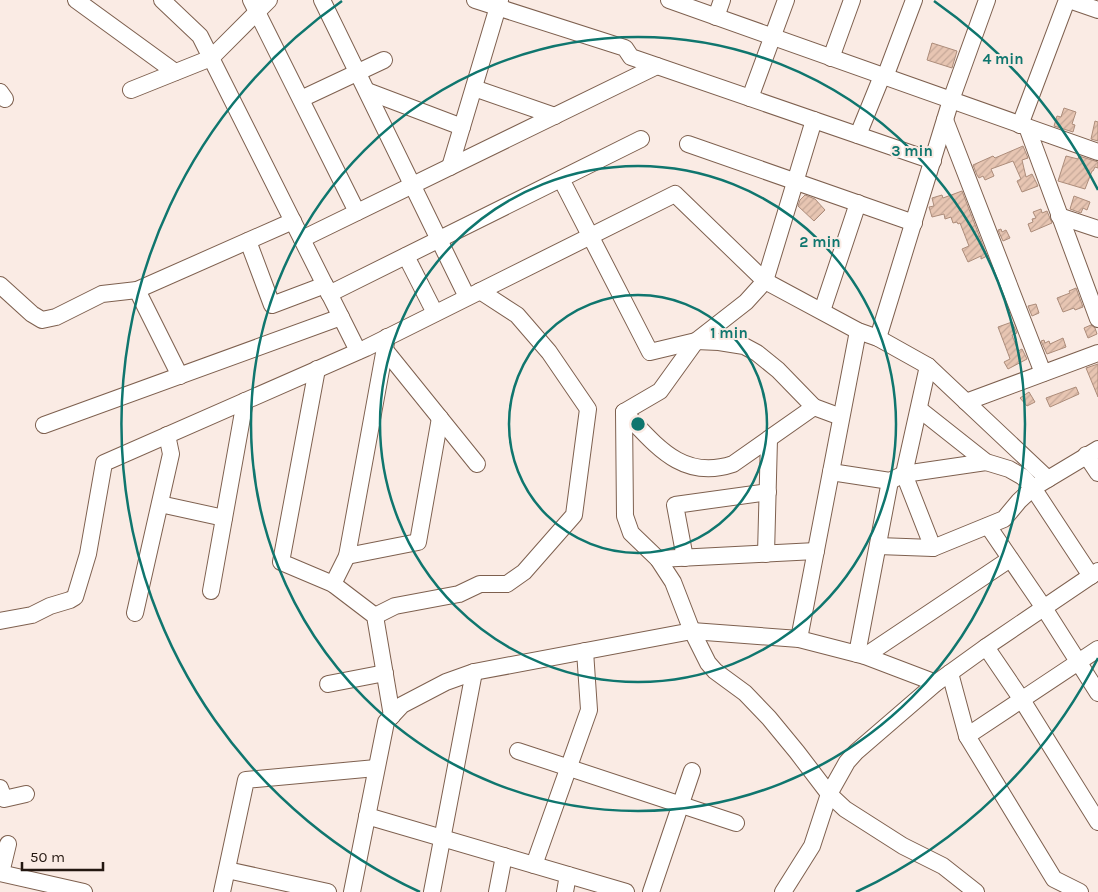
<svg xmlns="http://www.w3.org/2000/svg" width="1098" height="892" viewBox="0 0 1098 892" font-family="Karla,sans-serif">
  <style>
    .building { fill: url(#building-hatch); stroke: #ac8c7a }
    .lines { fill: none; stroke-linecap: round; stroke-linejoin: round }
    .minor-casing { stroke: #7e604f; stroke-width: 18 }
    .minor { stroke: #fff; stroke-width: 16 }
    .ring { fill: none; stroke: #0f766e; stroke-width: 2.5 }
    .centre { fill: #0f766e; stroke: #faebe4; stroke-width: 2.5 }
    .ring-label { font-size: 15px; text-anchor: middle; font-weight: bold; fill: #0f766e; stroke: #faebe4; stroke-width: 4; stroke-linejoin: round; paint-order: stroke }
  </style>
  <defs>
    <pattern id="building-hatch" width="6" height="6" patternUnits="userSpaceOnUse" patternTransform="scale(1.25)"><rect width="6" height="6" fill="#e7c5b2"/><path d="M-1 1l2-2M0 6l6-6M5 7l2-2" fill="none" stroke="#c6a898"/></pattern>
  </defs>
  <rect width="100%" height="100%" fill="#faebe4"/>
  <g class="building">
    <path d="M932,43L957,51L952,68L927,60Z"/>
    <path d="M1064,108L1076,112L1072,124L1075,125L1073,132L1054,126L1057,116L1061,117Z"/>
    <path d="M1095,121L1098,122V141L1091,139Z"/>
    <path d="M1023,146L1028,158L1022,160L1026,177L1032,174L1038,186L1022,192L1017,181L1021,179L1013,161L991,169L994,176L985,180L983,176L979,178L977,175L973,165L993,156L995,158Z"/>
    <path d="M1066,156L1078,159L1079,156L1098,162V168L1095,167L1093,171H1092L1085,189L1058,181Z"/>
    <path d="M962,191L987,256L981,259V256L968,262L962,249L969,246L960,223L958,224L957,222L953,223L951,217L945,219L944,214L932,217L929,207L934,206L932,198L942,195L943,198Z"/>
    <path d="M805,195L815,199L825,210L814,221L798,206L800,200Z"/>
    <path d="M1074,196L1090,202L1087,210L1083,208L1081,213L1070,209Z"/>
    <path d="M1041,209L1042,213L1047,211L1052,223L1031,232L1028,224L1033,222L1032,219L1036,218L1033,212Z"/>
    <path d="M1001,229L1002,232L1006,230L1010,238L1003,241L998,230Z"/>
    <path d="M1076,288L1083,307L1075,310L1074,308L1063,312L1057,298L1070,293L1069,291Z"/>
    <path d="M1036,304L1039,313L1032,316L1028,306Z"/>
    <path d="M1012,322L1017,333L1012,335L1018,351L1022,349L1027,359L1008,369L1004,362L1010,359L1009,356L998,327Z"/>
    <path d="M1091,325L1095,328L1097,334L1088,338L1084,328Z"/>
    <path d="M1063,338L1066,347L1047,354L1041,341L1044,340L1045,343L1049,341L1050,344Z"/>
    <path d="M1098,364V397L1086,368Z"/>
    <path d="M1076,387L1079,394L1050,407L1046,398Z"/>
    <path d="M1029,392L1035,402L1027,406L1020,398Z"/>
  </g>
  <g class="lines">
    <defs>
      <g id="minor">
        <path d="M76,0L175,72"/>
        <path d="M162,0L200,36L358,351"/>
        <path d="M251,0L357,212"/>
        <path d="M322,0L467,297"/>
        <path d="M475,0L625,48L631,57L933,161"/>
        <path d="M669,0L1098,152"/>
        <path d="M1069,0L1098,10"/>
        <path d="M716,17L722,0"/>
        <path d="M831,58L852,0"/>
        <path d="M885,77L914,0"/>
        <path d="M474,88L555,116"/>
        <path d="M131,90L211,58L269,0"/>
        <path d="M367,91L462,127"/>
        <path d="M0,92L5,99"/>
        <path d="M750,98L786,0"/>
        <path d="M301,99L384,60"/>
        <path d="M945,120L1043,373"/>
        <path d="M1020,125L1067,0"/>
        <path d="M1027,127L1098,319"/>
        <path d="M858,135L882,76"/>
        <path d="M688,144L914,223"/>
        <path d="M450,167L500,0"/>
        <path d="M561,179L650,352L696,341L719,342L744,346L757,353L778,370L814,407L841,417"/>
        <path d="M1059,216L1098,229"/>
        <path d="M302,239L657,66"/>
        <path d="M248,241L272,305L325,285"/>
        <path d="M406,256L435,313"/>
        <path d="M0,285L32,314L42,320L56,317L102,294L137,290L293,221"/>
        <path d="M137,290L180,376"/>
        <path d="M329,294L641,139"/>
        <path d="M822,311L858,203"/>
        <path d="M878,338L951,100L987,0"/>
        <path d="M385,350L477,464"/>
        <path d="M928,366L904,474L933,548"/>
        <path d="M317,369L281,562L333,584L375,616L392,716"/>
        <path d="M966,402L1098,353"/>
        <path d="M919,409L986,462L1009,469L1023,477L1033,488L1091,576"/>
        <path d="M624,412L625,516L631,533L658,559L673,582L692,631L708,663L715,671L745,693L769,718L797,752L829,794L845,809L903,846L943,866L976,892"/>
        <path d="M624,412L660,391L696,341L746,302L765,281L814,120"/>
        <path d="M624,412C656,445 682,481 733,464L814,407"/>
        <path d="M44,425L341,317"/>
        <path d="M1086,455L1098,473"/>
        <path d="M831,472L890,481L904,474L986,462"/>
        <path d="M160,504L224,518"/>
        <path d="M988,526L1044,608L1098,693"/>
        <path d="M878,546L933,548L1004,519L1019,501L1033,488L1098,449"/>
        <path d="M766,554L769,439"/>
        <path d="M347,556L418,542L440,418"/>
        <path d="M685,558L675,505L768,492"/>
        <path d="M658,559L816,551"/>
        <path d="M333,584L347,556L387,337"/>
        <path d="M211,591L245,401"/>
        <path d="M135,613L171,454L167,435"/>
        <path d="M375,616L395,606L459,594L480,584H507L524,572L574,515L588,409L549,352L517,315L480,291"/>
        <path d="M0,621L32,615L50,606L70,600L75,597L88,554L104,463L366,348L675,194L765,281L858,331L878,338L928,366L1048,479"/>
        <path d="M799,639L858,331"/>
        <path d="M986,647L1022,700L1098,822"/>
        <path d="M857,654L890,481"/>
        <path d="M865,656L1010,559"/>
        <path d="M950,673L967,736L1054,879L1080,892"/>
        <path d="M328,684L385,673"/>
        <path d="M967,736L1098,649"/>
        <path d="M518,751L736,823"/>
        <path d="M0,788L4,799L26,794"/>
        <path d="M367,816L626,892"/>
        <path d="M534,865L589,710L585,651"/>
        <path d="M227,870L328,892"/>
        <path d="M0,873L84,892"/>
        <path d="M1,873L8,844"/>
        <path d="M222,892L246,780L376,768"/>
        <path d="M352,892L386,722L402,705L446,682L474,672L692,631L799,639L865,656L936,683"/>
        <path d="M432,892L474,672"/>
        <path d="M497,892L504,856"/>
        <path d="M565,892L568,875"/>
        <path d="M651,892L692,771"/>
        <path d="M783,892L812,846L829,794L847,762L856,752L936,683L986,647L1098,571"/>
      </g>
    </defs>
    <use href="#minor" class="minor-casing"/>
    <use href="#minor" class="minor"/>
  </g>
  <g class="ring">
    <circle cx="638" cy="424" r="129"/>
    <circle cx="638" cy="424" r="258"/>
    <circle cx="638" cy="424" r="387"/>
    <path d="M1098 658A516 516 0 0 1 856 892M420 892A516 516 0 0 1 342 1M934 1A516 516 0 0 1 1098 190"/>
  </g>
  <circle cx="638" cy="424" r="8" class="centre"/>
  <g class="ring-label">
    <text x="1003" y="64">4 min</text>
    <text x="912" y="156">3 min</text>
    <text x="820" y="247">2 min</text>
    <text x="729" y="338">1 min</text>
  </g>
  <path d="M22 862v8h81v-8" fill="none" stroke="#231710" stroke-width="2.5"/>
  <text x="30" y="862" font-size="15" fill="#231710" stroke="#faebe4" stroke-width="4" paint-order="stroke">50 m</text>
</svg>
